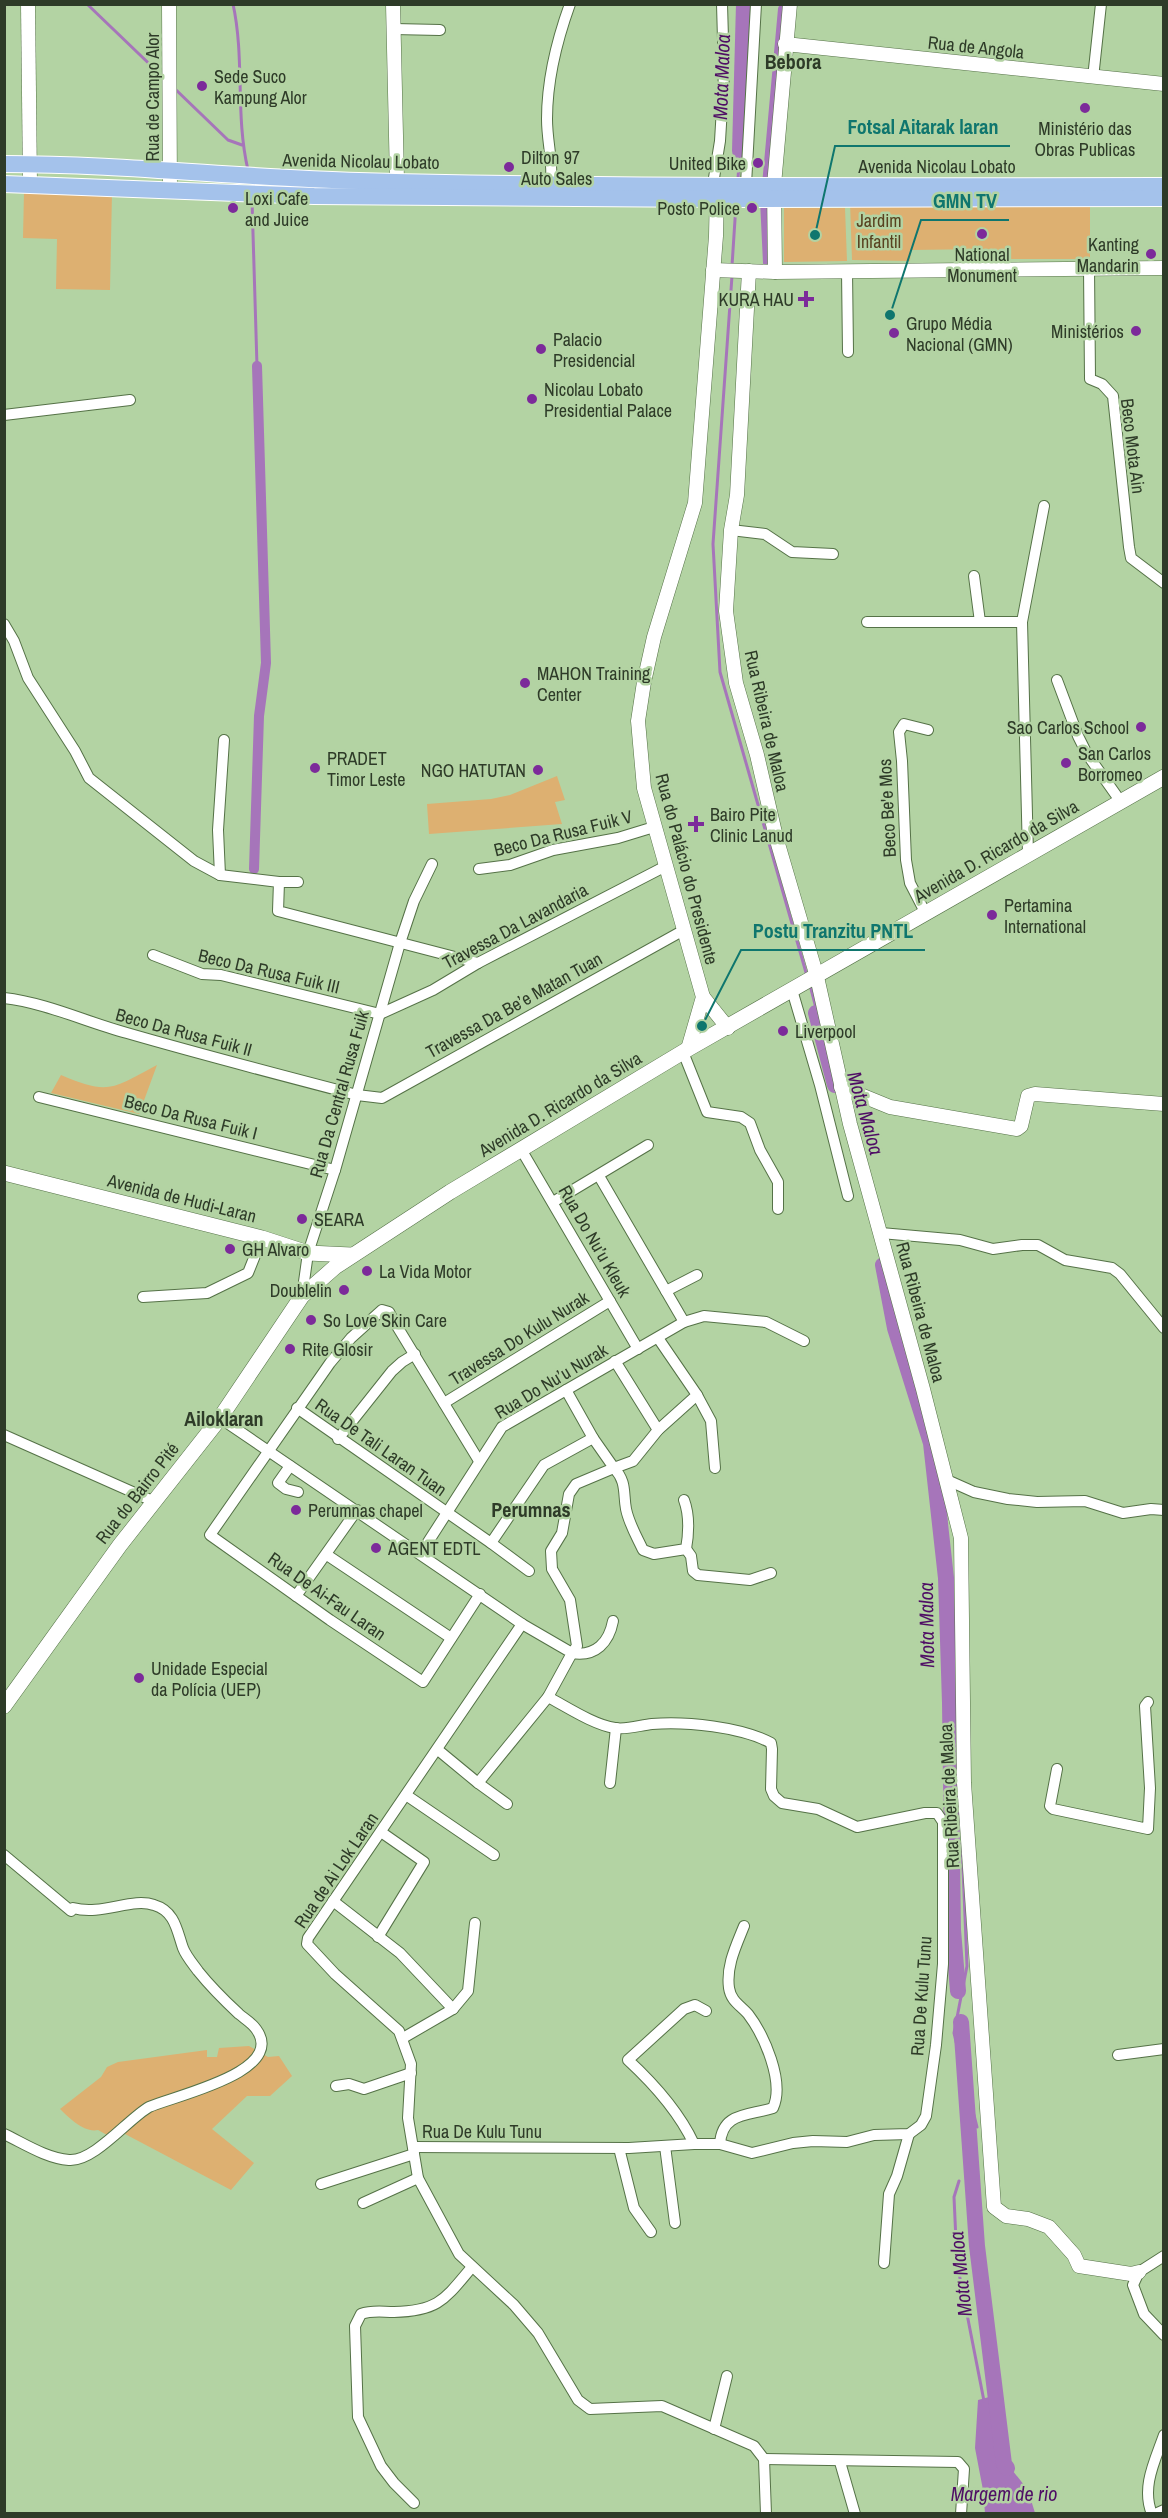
<svg xmlns="http://www.w3.org/2000/svg" width="1168" height="2518" viewBox="0 0 1168 2518" font-family="'Archivo Narrow',sans-serif">
  <style>
    .green { fill: #ddb071 }
    .water { fill: #a675ba }
    .lines { fill: none; stroke-linecap: round; stroke-linejoin: round }
    .stream { stroke: #a675ba; stroke-width: 3 }
    .canal { stroke: #a675ba; stroke-width: 10 }
    .river { stroke: #a675ba; stroke-width: 16 }
    .minor-casing { stroke: #557247; stroke-width: 12 }
    .tertiary-casing { stroke: #557247; stroke-width: 15 }
    .secondary-casing { stroke: #557247; stroke-width: 16 }
    .primary-casing { stroke: #fff; stroke-width: 18 }
    .minor { stroke: #fff; stroke-width: 10 }
    .tertiary { stroke: #fff; stroke-width: 14 }
    .secondary { stroke: #fff; stroke-width: 15 }
    .primary { stroke: #a4c2eb; stroke-width: 16 }
    .poi-dot { fill: #7c2a9a; stroke: #b3d3a3; stroke-width: 2 }
    .labels { text-anchor: middle; dominant-baseline: central; stroke-width: 5; stroke-linejoin: round; paint-order: stroke }
    .street-label { font-size: 18px; fill: #2e3b28; stroke: #b3d3a3 }
    .poi-label { font-size: 18px; fill: #2e3b28; stroke: #b3d3a3; text-anchor: start }
    .park-label { font-size: 18px; fill: #584220; stroke: #b3d3a3 }
    .neighbourhood-label { font-size: 20px; font-weight: bold; fill: #2e3b28; stroke: #b3d3a3 }
    .water-label { font-size: 20px; font-style: italic; fill: #4f0e65; stroke: #b3d3a3 }
    .leader { fill: none; stroke: #0f766e; stroke-width: 2 }
    .callout-dot { fill: #0f766e; stroke: #b3d3a3; stroke-width: 2 }
    .callout-label { font-size: 20px; text-anchor: middle; font-weight: bold; fill: #0f766e; stroke: #b3d3a3; stroke-width: 5; stroke-linejoin: round; paint-order: stroke }
  </style>
  <rect width="100%" height="100%" fill="#b3d3a3"/>
  <g class="green">
    <path d="M24,191L112,193L110,290L56,289L57,239L23,238Z"/>
    <path d="M850,202L1090,204V259H984L983,249L911,250L910,261L852,260Z"/>
    <path d="M784,208H845L847,261L784,262Z"/>
    <path d="M557,776L565,800L555,802L562,824L429,834L427,804L491,799L510,795Z"/>
    <path d="M157,1065L139,1114L51,1093L61,1075C110,1096 113,1088 157,1065Z"/>
    <path d="M249,2046L268,2057L279,2056L292,2076L270,2096H247L212,2129L254,2163L231,2190L125,2134L107,2135L98,2130C84,2133 69,2118 60,2109L101,2077L107,2067L118,2062L207,2050V2057H217L219,2048Z"/>
  </g>
  <path class="water" d="M989,2397L1005,2461L1028,2490L1035,2513H985L983,2490L975,2448L978,2400Z"/>
  <g class="lines">
    <g class="stream">
      <path d="M87,4L164,78"/>
      <path d="M233,4C245,59 235,115 248,170"/>
      <path d="M173,87L228,140L242,145"/>
      <path d="M738,179L748,4"/>
      <path d="M252,200L257,366"/>
      <path d="M732,266L736,204"/>
      <path d="M732,276L713,544L720,672L807,976"/>
      <path d="M810,985L822,1031"/>
      <path d="M945,1501L957,1744"/>
      <path d="M957,2046L954,2033L967,1966L962,1843"/>
      <path d="M974,2115L977,2127"/>
      <path d="M959,2181L954,2197L957,2263L984,2401"/>
    </g>
    <g class="canal">
      <path d="M767,185L783,9"/>
      <path d="M765,200L768,263"/>
      <path d="M254,869L259,716L266,663L257,366"/>
    </g>
    <g class="river">
      <path d="M740,151L744,4"/>
      <path d="M816,1013L835,1085"/>
      <path d="M883,1265L895,1328L931,1443L946,1578L950,1703L953,1930L958,1991"/>
      <path d="M961,2022L977,2246L1004,2464L1007,2468"/>
    </g>
    <defs>
      <g id="minor">
        <path d="M394,29L440,30"/>
        <path d="M1093,78L1101,4"/>
        <path d="M551,183C553,160 547,142 547,119C547,81 557,40 570,4"/>
        <path d="M713,184L720,141L724,74L722,4"/>
        <path d="M746,184L756,4"/>
        <path d="M1089,267L1090,379L1102,384L1113,396L1129,547L1131,558L1164,583"/>
        <path d="M847,271L848,352"/>
        <path d="M4,415L130,400"/>
        <path d="M731,530L765,534L792,552L833,554"/>
        <path d="M974,576L980,622"/>
        <path d="M867,622H1022"/>
        <path d="M4,624L14,641L28,678L75,751L89,778L194,861L220,875L279,882L278,911L478,963"/>
        <path d="M1057,680L1078,736L1087,754L1121,802"/>
        <path d="M1028,854L1022,622L1044,506"/>
        <path d="M479,869L510,865L553,850L618,838L654,827"/>
        <path d="M220,875L218,830L224,740"/>
        <path d="M279,882H298"/>
        <path d="M926,914L910,883L906,860L902,761L899,732L904,724L928,730"/>
        <path d="M153,955L202,974L221,975L380,1014L433,990L478,963L666,866"/>
        <path d="M792,990L820,1085L848,1196"/>
        <path d="M4,998C47,1003 86,1022 127,1033C203,1055 280,1075 357,1095L382,1098L684,930"/>
        <path d="M683,1052L707,1112L741,1117L750,1123L760,1150L778,1182V1209"/>
        <path d="M39,1097L335,1170"/>
        <path d="M522,1151L638,1349"/>
        <path d="M599,1176L684,1322"/>
        <path d="M553,1202L648,1145"/>
        <path d="M881,1233L960,1240L993,1249L1022,1245H1038L1065,1260L1112,1268L1120,1274L1164,1328"/>
        <path d="M666,1291L697,1275"/>
        <path d="M302,1296L308,1253L335,1170L400,943L414,901L432,864"/>
        <path d="M143,1297L207,1293L248,1273L262,1238"/>
        <path d="M615,1361L658,1430"/>
        <path d="M697,1395L711,1421L715,1468"/>
        <path d="M444,1403L610,1301"/>
        <path d="M297,1408L491,1543L544,1465L593,1438L566,1390"/>
        <path d="M220,1418L522,1624L572,1653L548,1697L478,1783L438,1750"/>
        <path d="M4,1435L155,1502"/>
        <path d="M593,1438L614,1468L633,1461L658,1430L697,1395L658,1338"/>
        <path d="M338,1439L392,1371L402,1362L415,1354"/>
        <path d="M479,1461L392,1318L389,1312L382,1310L351,1338L330,1363L210,1535L330,1620L423,1682L480,1594"/>
        <path d="M290,1466L278,1483L286,1489L298,1492"/>
        <path d="M947,1480L974,1492L1008,1499L1037,1502L1085,1501L1123,1513L1151,1509L1164,1510"/>
        <path d="M491,1543L529,1571"/>
        <path d="M686,1549L691,1556L693,1571L698,1575L750,1580L771,1573"/>
        <path d="M421,1553L502,1427L684,1322L704,1316L766,1322L804,1341"/>
        <path d="M327,1555L451,1638"/>
        <path d="M296,1596L357,1510"/>
        <path d="M522,1624L308,1938L307,1944L335,1974L399,2031L411,2064L408,2118L418,2178L459,2254L514,2305L538,2333L578,2400L590,2409L662,2406L754,2446L764,2459L766,2514"/>
        <path d="M572,1653L577,1646L570,1600L552,1569L551,1551L562,1533L569,1494L576,1484L614,1468C627,1482 623,1493 626,1509C629,1524 637,1537 643,1550L654,1554L686,1549C689,1532 690,1516 684,1500"/>
        <path d="M572,1653C596,1657 609,1642 613,1621"/>
        <path d="M1057,1769L1050,1806L1053,1809L1148,1829L1150,1788L1145,1706L1148,1702"/>
        <path d="M478,1783L507,1804"/>
        <path d="M610,1783L616,1728"/>
        <path d="M406,1795L494,1855"/>
        <path d="M4,1855L71,1911L73,1908C102,1916 132,1897 154,1905C175,1911 177,1931 183,1948C186,1956 193,1964 198,1971C210,1986 225,2001 239,2014C245,2019 252,2023 256,2029C288,2072 173,2096 149,2107C128,2119 94,2162 69,2160C46,2158 25,2144 4,2134"/>
        <path d="M333,1901L400,1953L453,2009L403,2038"/>
        <path d="M378,1937L424,1862L381,1832"/>
        <path d="M453,2009L468,1991L475,1923"/>
        <path d="M1118,2055L1164,2049"/>
        <path d="M336,2086L349,2084L364,2089L411,2073"/>
        <path d="M694,2144C679,2112 654,2084 628,2060L684,2009L695,2005L706,2011"/>
        <path d="M720,2144C722,2112 748,2116 773,2108C785,2082 764,2035 748,2014C740,2005 731,2001 729,1988C726,1966 736,1946 744,1926"/>
        <path d="M665,2146L675,2223"/>
        <path d="M413,2147L629,2148L694,2144H720L752,2153L793,2143L813,2141L847,2142L874,2135L909,2134L921,2125L926,2116L936,2045L943,1964V1822L937,1813H925L857,1827L818,1809L782,1803L774,1796L771,1789L772,1749L771,1743C742,1727 685,1721 652,1724C641,1725 627,1730 615,1728C594,1725 567,1707 548,1697"/>
        <path d="M619,2148L634,2208L651,2232"/>
        <path d="M321,2184L414,2154"/>
        <path d="M363,2203L418,2178"/>
        <path d="M1164,2256L1139,2272L1133,2285L1144,2314L1164,2335"/>
        <path d="M884,2263L889,2194L897,2176L909,2134"/>
        <path d="M714,2429L727,2376"/>
        <path d="M764,2459L958,2462L964,2469L961,2514"/>
        <path d="M840,2462L855,2514"/>
        <path d="M414,2503L394,2483L381,2466L358,2417L355,2326L361,2314C372,2310 382,2312 394,2312C439,2311 445,2299 472,2267"/>
        <path d="M1152,2514C1141,2487 1155,2461 1164,2435"/>
        <path d="M1155,2514L1164,2510"/>
      </g>
      <g id="tertiary">
        <path d="M28,4L30,184"/>
        <path d="M169,4L170,190"/>
        <path d="M393,4L397,180"/>
        <path d="M785,44L1164,84"/>
        <path d="M713,270L775,272L1164,268"/>
        <path d="M749,271L737,495L731,530L726,611L736,683L757,755L776,837L817,977L850,1124L923,1389L961,1538L964,1783L994,2207L1006,2216L1028,2219L1049,2227L1074,2255L1079,2266L1131,2274L1139,2272"/>
        <path d="M775,272L774,185L790,4"/>
        <path d="M703,997L728,1028"/>
        <path d="M688,1049L703,997L644,788L638,721L644,682L654,637L695,503L716,236L717,189"/>
        <path d="M841,1087L890,1107L1017,1129L1021,1126L1028,1096L1035,1094L1164,1104"/>
      </g>
      <g id="secondary">
        <path d="M4,1173L262,1238L308,1253L351,1255"/>
        <path d="M4,1706L120,1545L220,1418L302,1296L335,1267L450,1192L688,1049L1164,777"/>
      </g>
      <g id="primary">
        <path d="M4,164C123,164 241,178 359,181C627,188 896,186 1164,186"/>
        <path d="M4,184L314,196L716,199L1164,198"/>
      </g>
    </defs>
    <use href="#minor" class="minor-casing"/>
    <use href="#tertiary" class="tertiary-casing"/>
    <use href="#secondary" class="secondary-casing"/>
    <use href="#primary" class="primary-casing"/>
    <use href="#minor" class="minor"/>
    <use href="#tertiary" class="tertiary"/>
    <use href="#secondary" class="secondary"/>
    <use href="#primary" class="primary"/>
  </g>
  <g class="poi-dot">
    <circle cx="202" cy="86" r="6"/>
    <circle cx="1085" cy="108" r="6"/>
    <circle cx="758" cy="163" r="6"/>
    <circle cx="509" cy="167" r="6"/>
    <circle cx="233" cy="208" r="6"/>
    <circle cx="752" cy="208" r="6"/>
    <circle cx="982" cy="234" r="6"/>
    <circle cx="1151" cy="254" r="6"/>
    <path d="M803 290h6v6h6v6h-6v6h-6v-6h-6v-6h6z"/>
    <circle cx="1136" cy="331" r="6"/>
    <circle cx="894" cy="333" r="6"/>
    <circle cx="541" cy="349" r="6"/>
    <circle cx="532" cy="399" r="6"/>
    <circle cx="525" cy="683" r="6"/>
    <circle cx="1141" cy="727" r="6"/>
    <circle cx="1066" cy="763" r="6"/>
    <circle cx="315" cy="768" r="6"/>
    <circle cx="538" cy="770" r="6"/>
    <path d="M693 815h6v6h6v6h-6v6h-6v-6h-6v-6h6z"/>
    <circle cx="992" cy="915" r="6"/>
    <circle cx="783" cy="1031" r="6"/>
    <circle cx="302" cy="1219" r="6"/>
    <circle cx="230" cy="1249" r="6"/>
    <circle cx="367" cy="1271" r="6"/>
    <circle cx="344" cy="1290" r="6"/>
    <circle cx="311" cy="1320" r="6"/>
    <circle cx="290" cy="1349" r="6"/>
    <circle cx="296" cy="1510" r="6"/>
    <circle cx="376" cy="1548" r="6"/>
    <circle cx="139" cy="1678" r="6"/>
  </g>
  <g class="labels">
    <g class="street-label">
      <text transform="translate(976 47) rotate(6)">Rua de Angola</text>
      <text transform="translate(152 97) rotate(-90)">Rua de Campo Alor</text>
      <text transform="translate(361 161) rotate(1)">Avenida Nicolau Lobato</text>
      <text x="937" y="166">Avenida Nicolau Lobato</text>
      <text transform="translate(1133 446) rotate(83)">Beco Mota Ain</text>
      <text transform="translate(767 721) rotate(77)">Rua Ribeira de Maloa</text>
      <text transform="translate(887 808) rotate(-93)">Beco Be'e Mos</text>
      <text transform="translate(563 833) rotate(-14)">Beco Da Rusa Fuik V</text>
      <text transform="translate(996 851) rotate(-30)">Avenida D. Ricardo da Silva</text>
      <text transform="translate(687 869) rotate(75)">Rua do Palácio do Presidente</text>
      <text transform="translate(515 926) rotate(-28)">Travessa Da Lavandaria</text>
      <text transform="translate(269 971) rotate(13)">Beco Da Rusa Fuik III</text>
      <text transform="translate(514 1005) rotate(-29)">Travessa Da Be’e Matan Tuan</text>
      <text transform="translate(184 1032) rotate(15)">Beco Da Rusa Fuik II</text>
      <text transform="translate(339 1094) rotate(-74)">Rua Da Central Rusa Fuik</text>
      <text transform="translate(560 1104) rotate(-31)">Avenida D. Ricardo da Silva</text>
      <text transform="translate(191 1117) rotate(14)">Beco Da Rusa Fuik I</text>
      <text transform="translate(182 1198) rotate(14)">Avenida de Hudi-Laran</text>
      <text transform="translate(595 1241) rotate(60)">Rua Do Nu’u Kleuk</text>
      <text transform="translate(921 1312) rotate(75)">Rua Ribeira de Maloa</text>
      <text transform="translate(519 1338) rotate(-32)">Travessa Do Kulu Nurak</text>
      <text transform="translate(551 1381) rotate(-31)">Rua Do Nu’u Nurak</text>
      <text transform="translate(381 1447) rotate(35)">Rua De Tali Laran Tuan</text>
      <text transform="translate(137 1493) rotate(-52)">Rua do Bairro Pité</text>
      <text transform="translate(327 1596) rotate(35)">Rua De Ai-Fau Laran</text>
      <text transform="translate(949 1796) rotate(-93)">Rua Ribeira de Maloa</text>
      <text transform="translate(336 1870) rotate(-56)">Rua de Ai Lok Laran</text>
      <text transform="translate(921 1996) rotate(-86)">Rua De Kulu Tunu</text>
      <text x="482" y="2131">Rua De Kulu Tunu</text>
    </g>
    <g class="poi-label">
      <text x="214" y="76">Sede Suco<tspan x="214" dy="21">Kampung Alor</tspan></text>
      <text x="1085" y="128" text-anchor="middle">Ministério das<tspan x="1085" dy="21">Obras Publicas</tspan></text>
      <text x="521" y="157">Dilton 97<tspan x="521" dy="21">Auto Sales</tspan></text>
      <text x="746" y="163" text-anchor="end">United Bike</text>
      <text x="245" y="198">Loxi Cafe<tspan x="245" dy="21">and Juice</tspan></text>
      <text x="740" y="208" text-anchor="end">Posto Police</text>
      <text x="1139" y="244" text-anchor="end">Kanting<tspan x="1139" dy="21">Mandarin</tspan></text>
      <text x="982" y="254" text-anchor="middle">National<tspan x="982" dy="21">Monument</tspan></text>
      <text x="794" y="299" text-anchor="end">KURA HAU</text>
      <text x="906" y="323">Grupo Média<tspan x="906" dy="21">Nacional (GMN)</tspan></text>
      <text x="1124" y="331" text-anchor="end">Ministérios</text>
      <text x="553" y="339">Palacio<tspan x="553" dy="21">Presidencial</tspan></text>
      <text x="544" y="389">Nicolau Lobato<tspan x="544" dy="21">Presidential Palace</tspan></text>
      <text x="537" y="673">MAHON Training<tspan x="537" dy="21">Center</tspan></text>
      <text x="1129" y="727" text-anchor="end">Sao Carlos School</text>
      <text x="1078" y="753">San Carlos<tspan x="1078" dy="21">Borromeo</tspan></text>
      <text x="327" y="758">PRADET<tspan x="327" dy="21">Timor Leste</tspan></text>
      <text x="526" y="770" text-anchor="end">NGO HATUTAN</text>
      <text x="710" y="814">Bairo Pite<tspan x="710" dy="21">Clinic Lanud</tspan></text>
      <text x="1004" y="905">Pertamina<tspan x="1004" dy="21">International</tspan></text>
      <text x="795" y="1031">Liverpool</text>
      <text x="314" y="1219">SEARA</text>
      <text x="242" y="1249">GH Alvaro</text>
      <text x="379" y="1271">La Vida Motor</text>
      <text x="332" y="1290" text-anchor="end">Doublelin</text>
      <text x="323" y="1320">So Love Skin Care</text>
      <text x="302" y="1349">Rite Glosir</text>
      <text x="308" y="1510">Perumnas chapel</text>
      <text x="388" y="1548">AGENT EDTL</text>
      <text x="151" y="1668">Unidade Especial<tspan x="151" dy="21">da Polícia (UEP)</tspan></text>
    </g>
    <g class="park-label">
      <text x="879" y="220">Jardim<tspan x="879" dy="21">Infantil</tspan></text>
    </g>
    <g class="neighbourhood-label">
      <text x="793" y="61">Bebora</text>
      <text x="224" y="1418">Ailoklaran</text>
      <text x="531" y="1509">Perumnas</text>
    </g>
    <g class="water-label">
      <text transform="translate(721 77) rotate(-88)">Mota Maloa</text>
      <text transform="translate(866 1113) rotate(74)">Mota Maloa</text>
      <text transform="translate(926 1625) rotate(-91)">Mota Maloa</text>
      <text transform="translate(960 2274) rotate(-96)">Mota Maloa</text>
      <text x="1004" y="2493">Margem de rio</text>
    </g>
  </g>
  <path class="leader" d="M815 235L835 146H1010M890 315L921 220H1009M702 1026L741 950H925"/>
  <g class="callout-dot">
    <circle cx="815" cy="235" r="6"/>
    <circle cx="890" cy="315" r="6"/>
    <circle cx="702" cy="1026" r="6"/>
  </g>
  <g class="callout-label">
    <text x="923" y="134">Fotsal Aitarak laran</text>
    <text x="965" y="208">GMN TV</text>
    <text x="833" y="938">Postu Tranzitu PNTL</text>
  </g>
  <rect width="1168" height="2518" fill="none" stroke="#2e3b28" stroke-width="12"/>
</svg>
